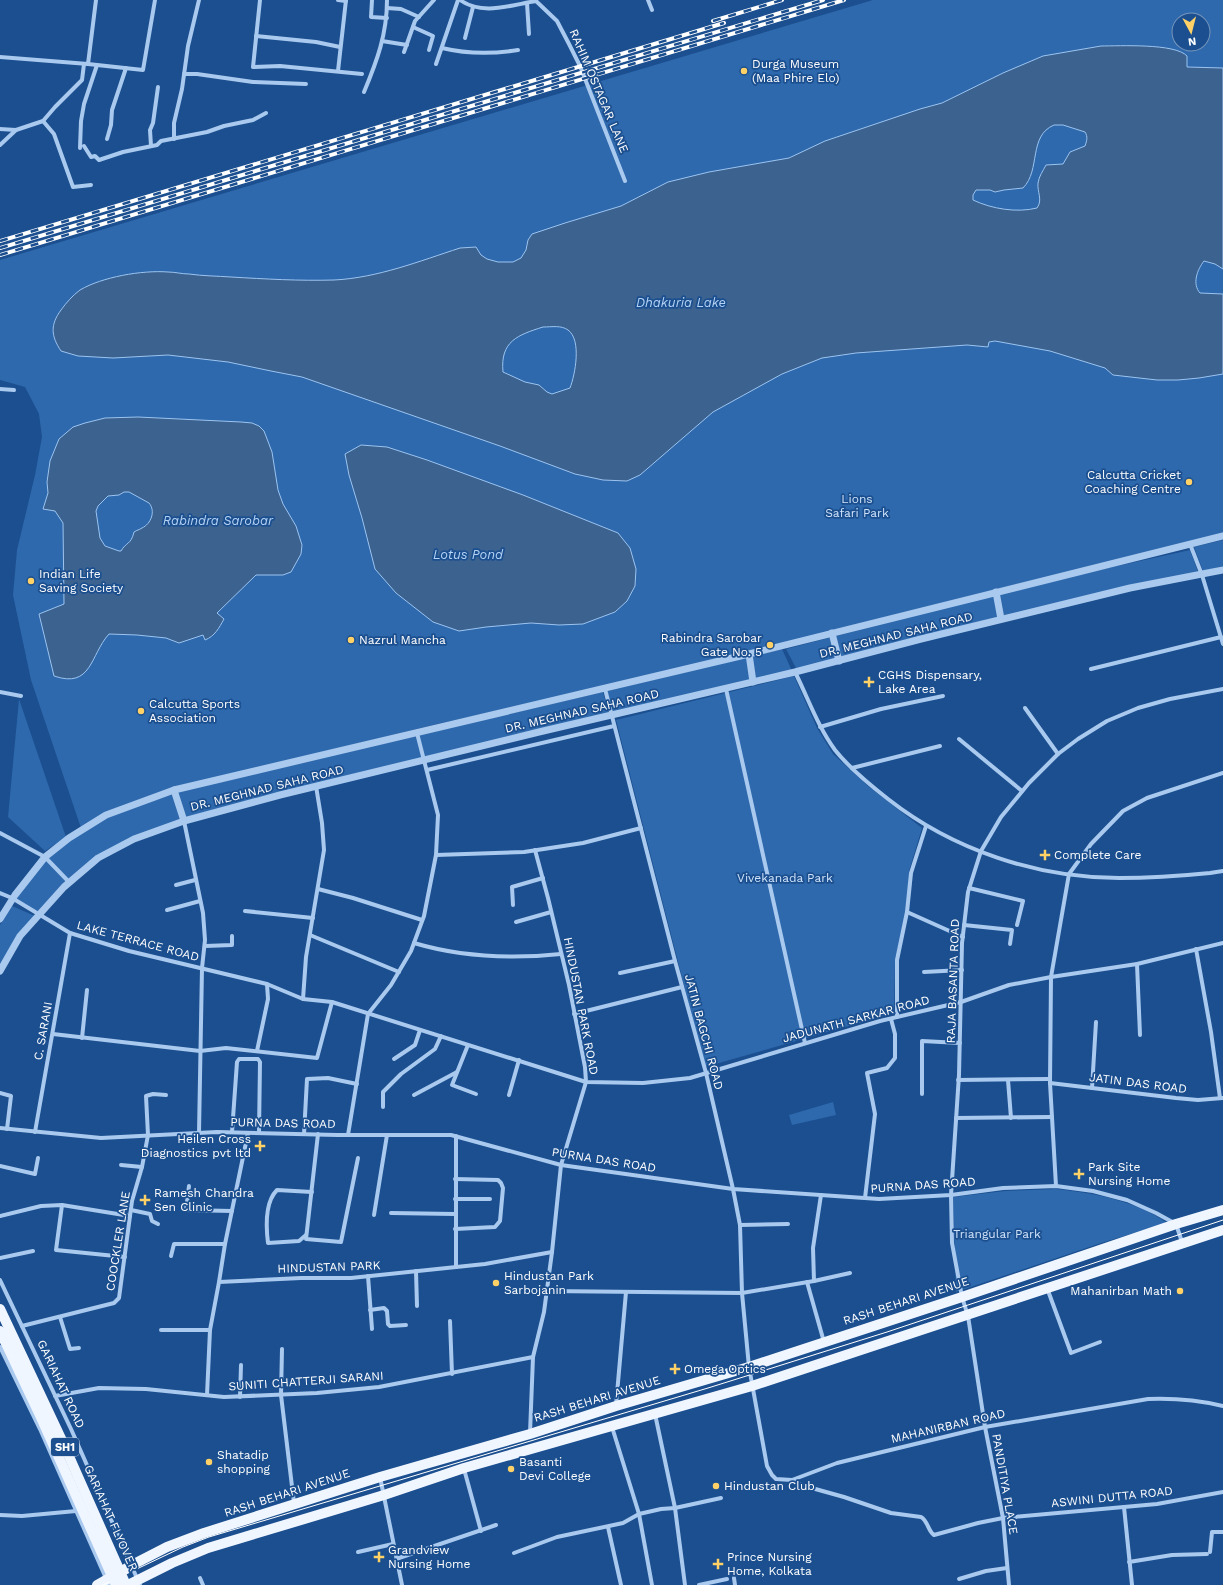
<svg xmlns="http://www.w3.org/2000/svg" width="1223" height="1585" viewBox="0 0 1223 1585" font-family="'Work Sans',sans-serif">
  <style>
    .green { fill: #2e69ad; fill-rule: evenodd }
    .water { fill: #3c6290; stroke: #9cc4f0; fill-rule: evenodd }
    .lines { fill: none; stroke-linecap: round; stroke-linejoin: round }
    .minor { stroke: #a9c9ee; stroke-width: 4 }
    .tertiary { stroke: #a9c9ee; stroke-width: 7 }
    .primary { stroke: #f0f6ff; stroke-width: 10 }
    .tram { stroke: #fff; stroke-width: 1 }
    .rail-casing { stroke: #fff; stroke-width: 4 }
    .rail { stroke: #1b4f8f; stroke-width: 2.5; stroke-dasharray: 8; stroke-linecap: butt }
    .primary-bridge { stroke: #f0f6ff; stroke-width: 10 }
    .poi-dot { fill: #ffd166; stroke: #1b4f8f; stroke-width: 1.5 }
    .labels { text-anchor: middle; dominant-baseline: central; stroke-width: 3.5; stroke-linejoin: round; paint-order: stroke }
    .shield { fill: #1b4f8f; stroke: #bbcadd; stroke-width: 1 }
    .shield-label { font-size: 11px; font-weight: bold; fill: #fff }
    .poi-label { font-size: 12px; fill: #fff; stroke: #1b4f8f; text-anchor: start }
    .street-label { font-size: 12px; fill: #fff; stroke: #1b4f8f }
    .park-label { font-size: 12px; fill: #cfe3fa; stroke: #1b4f8f }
    .water-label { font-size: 13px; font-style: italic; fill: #b5d3f5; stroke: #1b4f8f }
  </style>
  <rect width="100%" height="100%" fill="#1b4f8f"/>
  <g class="green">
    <path d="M873,0H1223V535L754,652L433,725L176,788L112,813L82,831L31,680L13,595L17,550L35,475L42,437L39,414L25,387L0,380V260ZM1179,20H1203V44H1179Z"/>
    <path d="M1223,540V566L1203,571L1194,547Z"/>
    <path d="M1190,550L1198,572L797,670L786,649L1040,583Z"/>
    <path d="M782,649L792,671L614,714L607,691Z"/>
    <path d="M794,676L817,728L833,754L868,786L922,828L909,871L907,912L895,962L894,1013L705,1067L616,720Z"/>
    <path d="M603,692L609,714L185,819L177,792Z"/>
    <path d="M19,699L66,837L45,851L8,817Z"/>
    <path d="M173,794L180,819L96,856L39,912L14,900L43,862L69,841L108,817Z"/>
    <path d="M12,906L35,916L0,966V925Z"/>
    <path d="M833,1102L836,1115L792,1125L789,1115Z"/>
    <path d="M1056,1189C1093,1193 1135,1200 1167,1223L1101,1243L956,1292L953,1197L1005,1191Z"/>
  </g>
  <g class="water">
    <path d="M1101,46C1119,46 1175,43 1187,56V67L1223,68V269L1215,264L1204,261C1197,270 1192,284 1200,293L1223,294V374L1199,378L1178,380H1157L1113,375L1105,368L1050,351L995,341L989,342L988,347L967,345L856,353L822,358L782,374L713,412L640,475L627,481L603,480L575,474L500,446L302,377L271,371L228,362L168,355L113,358L78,356L61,351C51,336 50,325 61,310C66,303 73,295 80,290C102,277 142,270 168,272C175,272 182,274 189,274C203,276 217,276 231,277C265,279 300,281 334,280C377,278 420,261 460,248L476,247L481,255L487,259L498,262H513L521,258L526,250L528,240L532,234L565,223L621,206L668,182L709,172L789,158L825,141L920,109L942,103L1003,73L1043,56ZM1054,125H1063L1085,132C1088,137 1087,140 1085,146L1070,152L1063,164L1046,165C1043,171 1039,176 1038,183C1037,192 1043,200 1037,208C1017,213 992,209 973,200V195L976,190H990L995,192L1004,190L1023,188C1041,170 1028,136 1054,125ZM543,327C552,327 561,325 568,330C582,340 575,375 570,388L552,394L547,392L539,385L525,382L503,372C500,341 518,335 543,327Z"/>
    <path d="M138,417L241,422L252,423L259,426L264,431L272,452L278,490L283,504L296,526L302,545L301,554L291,572L283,575H256L217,613L224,619C219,628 215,636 205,640L203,635L179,643L166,638L137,635L109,634C90,655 92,689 54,676L39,614L64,604L63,523L55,511L43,509L48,493L47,482L50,461L59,439L73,427L85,423L105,418ZM124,492H129L149,503C156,511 151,524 142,528C139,530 137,530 134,532C131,545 126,542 121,551H119L105,546L100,538L96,511L98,506L108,496L119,495Z"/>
    <path d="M361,445L387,447L427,460L523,495L618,533L630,548L636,569L635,586L627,601L615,612L583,624L559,625L531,623L486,627L459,631L433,622L396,593L375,569L362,518L349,475L345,454Z"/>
  </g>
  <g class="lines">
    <g class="minor">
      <path d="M260,0L253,67L280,66L362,74"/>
      <path d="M338,0L346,1"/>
      <path d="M372,0L371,17L387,18"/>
      <path d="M460,0C482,16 511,5 536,1"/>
      <path d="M648,0L652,10"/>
      <path d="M536,1L557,21L569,44L580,66L625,181"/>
      <path d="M527,3L529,34"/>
      <path d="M387,8L401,9L419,17"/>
      <path d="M413,27L433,36L429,50"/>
      <path d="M256,36L316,42L340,47"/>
      <path d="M465,38L473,7"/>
      <path d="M382,41L407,45"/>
      <path d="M442,48C467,54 493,54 518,50"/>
      <path d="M404,52L415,21L434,0"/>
      <path d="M0,57L88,64L96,0"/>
      <path d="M88,64L143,70L155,0"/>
      <path d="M436,64L458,0"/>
      <path d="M338,71L346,0"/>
      <path d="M184,74H197L253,82L306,84"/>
      <path d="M364,92C377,61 387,34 387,0"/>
      <path d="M43,121L54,134L73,187L91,185"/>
      <path d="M0,129L16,130"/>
      <path d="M107,139L111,125L112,110L126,68"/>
      <path d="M174,139V123L182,89L188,46L199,0"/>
      <path d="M0,145L16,130L43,121L55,107L82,80L84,64"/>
      <path d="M84,146L91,157L95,156L99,160L123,152L157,145L161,141L207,132L224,126L253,120L266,113"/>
      <path d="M151,146L150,130L153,123L158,87"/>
      <path d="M80,148L81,121L84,104L97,65"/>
      <path d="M0,389L14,390"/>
      <path d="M1190,544L1202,575L1223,644"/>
      <path d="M1091,669L1221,637"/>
      <path d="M795,672C808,698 818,727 835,750C850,769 870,785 888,799C953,850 1037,878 1119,878C1150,878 1180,876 1210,873L1223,871"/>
      <path d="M605,689L675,961L706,1073L733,1189L740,1225L742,1293L749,1367L767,1466L772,1475L776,1479L792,1480L837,1463L985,1427L1148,1399C1174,1398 1198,1400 1223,1406"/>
      <path d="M726,689L805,1043"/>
      <path d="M0,692L21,696"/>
      <path d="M1025,708L1058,754"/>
      <path d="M820,727L881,709L943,696"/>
      <path d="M959,739L1022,791"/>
      <path d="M852,768L940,746"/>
      <path d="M427,770L614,726"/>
      <path d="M184,821L203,913L205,940L202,968L199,1133"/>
      <path d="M0,833L45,857L69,882"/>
      <path d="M436,855L524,852L583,843L641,828"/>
      <path d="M176,885L195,880"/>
      <path d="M969,888L1023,901L1017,925"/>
      <path d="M318,889L353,898L422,920"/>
      <path d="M0,893L12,898L70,933L129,951L267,984L303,999L332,1002L586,1082L643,1083L690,1078L880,1021L961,1002L1009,985L1051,977L1137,964L1223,943"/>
      <path d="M513,905L512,887L543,878"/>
      <path d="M167,910L200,901"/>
      <path d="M245,911L313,918"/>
      <path d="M907,912L963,937"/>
      <path d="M516,922L551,912"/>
      <path d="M964,925L1012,930L1010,944"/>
      <path d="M310,935L399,972"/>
      <path d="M414,943C461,957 512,959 561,954"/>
      <path d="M205,946L232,945V936"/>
      <path d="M1196,949L1211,1032L1220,1098"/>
      <path d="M1137,964L1140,1035"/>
      <path d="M924,972L962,970"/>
      <path d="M620,973L675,961"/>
      <path d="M303,999L306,957L324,850L322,823L316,786"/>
      <path d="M574,1014L682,987"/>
      <path d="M897,1017V960L907,912L911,873L926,826"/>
      <path d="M53,1034L200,1051L226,1048L317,1058L332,1002"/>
      <path d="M82,1038L87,990"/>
      <path d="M468,1045L452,1085L476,1094"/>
      <path d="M257,1051L268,999L267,984"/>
      <path d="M394,1059L415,1045L420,1030"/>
      <path d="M958,1080L1050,1079"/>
      <path d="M1008,1080L1011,1118"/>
      <path d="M1050,1083L1176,1098L1198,1100L1223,1098"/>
      <path d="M1092,1088L1096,1022"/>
      <path d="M0,1093L11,1096L7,1129"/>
      <path d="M922,1094V1041L960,1043"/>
      <path d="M414,1095L457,1072"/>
      <path d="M509,1095L519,1060"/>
      <path d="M383,1107V1092L401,1074L435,1049L441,1036"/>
      <path d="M956,1118L1052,1117"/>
      <path d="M0,1128L101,1138L217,1132L337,1135H451L561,1165L733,1189L879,1199L951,1195L1003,1188L1056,1186L1093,1191L1127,1200L1156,1213L1176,1224L1182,1242"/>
      <path d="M35,1132L70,933"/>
      <path d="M232,1132L237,1062L239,1059H258L260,1062L259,1133"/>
      <path d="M304,1134L307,1079L328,1078L357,1084"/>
      <path d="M318,1134L306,1239L341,1242L358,1158"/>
      <path d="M348,1135L368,1014L391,985L411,951L424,916L436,855L438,815L417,733"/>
      <path d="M121,1165L142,1167"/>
      <path d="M0,1166L35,1174L38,1158"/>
      <path d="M189,1186L186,1210L232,1211"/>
      <path d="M1056,1186L1050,1083L1051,977L1069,874L1091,844L1123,811L1147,798L1223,773"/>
      <path d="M865,1198L875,1114L867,1073L887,1068L895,1058V1034L891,1019"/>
      <path d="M455,1199H490"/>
      <path d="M62,1205L56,1250L125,1257"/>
      <path d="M131,1210L150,1214L152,1221L158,1224"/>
      <path d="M391,1213L455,1214"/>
      <path d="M374,1215L387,1135"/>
      <path d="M0,1216L41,1206L62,1205L130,1216"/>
      <path d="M740,1225L788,1224"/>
      <path d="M455,1229L495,1227L500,1221L503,1188L501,1183L498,1180L455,1179"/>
      <path d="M306,1235L299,1241L268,1243C266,1227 265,1202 277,1190L312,1192"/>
      <path d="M171,1256L174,1244H225"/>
      <path d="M0,1258L33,1251"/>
      <path d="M456,1267V1136"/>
      <path d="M416,1271L417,1306"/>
      <path d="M368,1276L372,1329"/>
      <path d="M0,1280L71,1429L140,1585"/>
      <path d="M814,1281L813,1248L821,1195"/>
      <path d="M219,1282L225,1244L248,1133"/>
      <path d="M807,1282L824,1342"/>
      <path d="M1047,1288L1071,1353L1100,1342"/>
      <path d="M546,1291L742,1293L814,1281L850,1273"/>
      <path d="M370,1310L384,1308L387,1311L388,1324L390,1326L406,1325"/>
      <path d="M60,1317L70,1349L79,1348"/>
      <path d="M450,1321L452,1374"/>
      <path d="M22,1326L114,1303L119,1298L132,1201L142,1167L148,1135L146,1096L153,1094L166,1095"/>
      <path d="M161,1330H210"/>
      <path d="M0,1347L40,1429L109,1585"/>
      <path d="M282,1349L281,1395L294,1503"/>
      <path d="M207,1395L210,1330L219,1282L301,1278H351L485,1264L552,1252"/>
      <path d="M55,1396L99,1388L146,1389L224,1397L317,1393L379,1387L533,1357"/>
      <path d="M240,1397L241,1365"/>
      <path d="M616,1405L626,1292"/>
      <path d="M655,1414L675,1508L685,1585"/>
      <path d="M612,1427L639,1514L652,1585"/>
      <path d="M530,1433L533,1357L544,1312L552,1252L561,1165L586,1082L585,1067L569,985L548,898L535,850"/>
      <path d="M464,1469L481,1531"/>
      <path d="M380,1477L402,1585"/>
      <path d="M792,1480L801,1485L844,1497L891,1513L921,1517C928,1521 928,1531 934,1535L978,1523L1003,1518L1157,1504L1223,1492"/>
      <path d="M1124,1507L1132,1585"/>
      <path d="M0,1515L22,1516L76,1511"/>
      <path d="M608,1527L621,1585"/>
      <path d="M358,1552L393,1544"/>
      <path d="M1210,1552L1212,1532H1223"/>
      <path d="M514,1553L557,1537L623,1523L639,1514L661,1509L675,1508L721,1498"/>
      <path d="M396,1559L496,1525"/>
      <path d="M1129,1562L1172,1555L1207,1554"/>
      <path d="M200,1578L203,1585"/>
      <path d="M734,1578L735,1585"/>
      <path d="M959,1579L986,1571L1007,1568"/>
      <path d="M699,1585L727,1579"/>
      <path d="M1009,1585L1003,1518L985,1427L968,1316L962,1297L952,1243L951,1195L959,1075L962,943L968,892L981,851L1001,817L1029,783L1058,754L1078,739L1107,721L1138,708L1170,699L1223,689"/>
    </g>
    <g class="tertiary">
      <path d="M996,592L1001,619"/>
      <path d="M832,633L839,661"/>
      <path d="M749,654L753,682"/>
      <path d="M174,790L184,821"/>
      <path d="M0,919L15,895L45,857L69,838L106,815L174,790L749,654L1223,536"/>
      <path d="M0,971L20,936L64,887L98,858L134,839L184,821L280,795L539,732L795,672L921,639L1130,588L1223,570"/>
    </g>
    <g class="primary">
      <path d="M97,1585L132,1565L167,1547L204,1533L380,1477L530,1434L616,1406L749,1367L962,1297L1176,1224L1223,1210"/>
      <path d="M128,1585L172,1563L208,1548L384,1495L464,1468L752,1386L1223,1230"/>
    </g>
    <path class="tram" d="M103,1585L183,1547L209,1537L708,1388L887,1332L1223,1220"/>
    <defs>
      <g id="rail">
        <path d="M713,21L782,0"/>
        <path d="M0,241L724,23"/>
        <path d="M0,248L823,0"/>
        <path d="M0,255L844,0"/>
      </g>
    </defs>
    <use href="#rail" class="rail-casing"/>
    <use href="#rail" class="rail"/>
    <g class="primary-bridge">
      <path d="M0,1309L64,1445L126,1585"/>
      <path d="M0,1331L39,1413L116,1585"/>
    </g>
  </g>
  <g class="poi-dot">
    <circle cx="744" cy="71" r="4"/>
    <circle cx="1189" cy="482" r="4"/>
    <circle cx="31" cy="581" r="4"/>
    <circle cx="351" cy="640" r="4"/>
    <circle cx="770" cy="645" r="4"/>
    <path d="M867 676h4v4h4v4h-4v4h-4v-4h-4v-4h4z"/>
    <circle cx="141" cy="711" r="4"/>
    <path d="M1043 849h4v4h4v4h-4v4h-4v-4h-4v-4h4z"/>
    <path d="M258 1140h4v4h4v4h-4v4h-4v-4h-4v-4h4z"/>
    <path d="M1077 1168h4v4h4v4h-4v4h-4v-4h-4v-4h4z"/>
    <path d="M143 1194h4v4h4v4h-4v4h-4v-4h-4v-4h4z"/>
    <circle cx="496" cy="1283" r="4"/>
    <circle cx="1180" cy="1291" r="4"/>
    <path d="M673 1363h4v4h4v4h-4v4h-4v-4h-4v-4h4z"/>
    <circle cx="209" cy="1462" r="4"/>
    <circle cx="511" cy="1469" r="4"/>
    <circle cx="716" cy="1486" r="4"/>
    <path d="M377 1551h4v4h4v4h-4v4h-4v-4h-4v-4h4z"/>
    <path d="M716 1558h4v4h4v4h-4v4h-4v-4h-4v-4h4z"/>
  </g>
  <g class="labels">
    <rect class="shield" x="51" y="1438" width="28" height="18" rx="3"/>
    <g class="shield-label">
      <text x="65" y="1447">SH1</text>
    </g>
    <g class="poi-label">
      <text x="752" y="64">Durga Museum<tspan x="752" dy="14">(Maa Phire Elo)</tspan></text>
      <text x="1181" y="475" text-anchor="end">Calcutta Cricket<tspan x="1181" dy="14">Coaching Centre</tspan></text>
      <text x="39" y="574">Indian Life<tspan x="39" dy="14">Saving Society</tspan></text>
      <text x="762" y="638" text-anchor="end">Rabindra Sarobar<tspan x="762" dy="14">Gate No. 5</tspan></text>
      <text x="359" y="640">Nazrul Mancha</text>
      <text x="878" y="675">CGHS Dispensary,<tspan x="878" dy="14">Lake Area</tspan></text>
      <text x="149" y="704">Calcutta Sports<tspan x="149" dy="14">Association</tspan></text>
      <text x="1054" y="855">Complete Care</text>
      <text x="251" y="1139" text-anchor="end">Heilen Cross<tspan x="251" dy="14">Diagnostics pvt ltd</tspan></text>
      <text x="1088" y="1167">Park Site<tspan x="1088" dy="14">Nursing Home</tspan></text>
      <text x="154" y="1193">Ramesh Chandra<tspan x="154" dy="14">Sen Clinic</tspan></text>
      <text x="504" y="1276">Hindustan Park<tspan x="504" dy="14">Sarbojanin</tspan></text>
      <text x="1172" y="1291" text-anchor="end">Mahanirban Math</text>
      <text x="684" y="1369">Omega Optics</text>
      <text x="217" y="1455">Shatadip<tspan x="217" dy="14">shopping</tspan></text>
      <text x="519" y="1462">Basanti<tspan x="519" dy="14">Devi College</tspan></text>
      <text x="724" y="1486">Hindustan Club</text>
      <text x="388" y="1550">Grandview<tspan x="388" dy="14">Nursing Home</tspan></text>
      <text x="727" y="1557">Prince Nursing<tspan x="727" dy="14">Home, Kolkata</tspan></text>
    </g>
    <g class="street-label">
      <text transform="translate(599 91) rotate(67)">RAHIM OSTAGAR LANE</text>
      <text transform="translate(896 635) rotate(-14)">DR. MEGHNAD SAHA ROAD</text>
      <text transform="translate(582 711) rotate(-13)">DR. MEGHNAD SAHA ROAD</text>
      <text transform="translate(267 788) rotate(-14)">DR. MEGHNAD SAHA ROAD</text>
      <text transform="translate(138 941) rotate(15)">LAKE TERRACE ROAD</text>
      <text transform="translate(953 981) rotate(-88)">RAJA BASANTA ROAD</text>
      <text transform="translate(581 1006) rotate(79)">HINDUSTAN PARK ROAD</text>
      <text transform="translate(856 1019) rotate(-15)">JADUNATH SARKAR ROAD</text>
      <text transform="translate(43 1031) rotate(-80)">C. SARANI</text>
      <text transform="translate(704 1032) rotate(75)">JATIN BAGCHI ROAD</text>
      <text transform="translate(1138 1083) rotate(7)">JATIN DAS ROAD</text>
      <text transform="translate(283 1123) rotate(1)">PURNA DAS ROAD</text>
      <text transform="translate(604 1160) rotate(9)">PURNA DAS ROAD</text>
      <text transform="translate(923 1185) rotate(-4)">PURNA DAS ROAD</text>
      <text transform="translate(118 1241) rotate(-81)">COOCKLER LANE</text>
      <text transform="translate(329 1267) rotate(-2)">HINDUSTAN PARK</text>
      <text transform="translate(906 1301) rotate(-18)">RASH BEHARI AVENUE</text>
      <text transform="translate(306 1381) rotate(-4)">SUNITI CHATTERJI SARANI</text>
      <text transform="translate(61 1384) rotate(65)">GARIAHAT ROAD</text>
      <text transform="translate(597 1399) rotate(-17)">RASH BEHARI AVENUE</text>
      <text transform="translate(948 1426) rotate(-13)">MAHANIRBAN ROAD</text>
      <text transform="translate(1005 1484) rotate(80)">PANDITIYA PLACE</text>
      <text transform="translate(287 1493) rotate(-18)">RASH BEHARI AVENUE</text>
      <text transform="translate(1112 1497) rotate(-6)">ASWINI DUTTA ROAD</text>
      <text transform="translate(111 1518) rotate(66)">GARIAHAT FLYOVER</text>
    </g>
    <g class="park-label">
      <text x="857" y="499">Lions<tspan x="857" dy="14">Safari Park</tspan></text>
      <text x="785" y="878">Vivekanada Park</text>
      <text x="997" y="1234">Triangular Park</text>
    </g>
    <g class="water-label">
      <text x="681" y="302">Dhakuria Lake</text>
      <text x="218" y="520">Rabindra Sarobar</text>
      <text x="468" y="554">Lotus Pond</text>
    </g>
  </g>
  <g transform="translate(1191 32) rotate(173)"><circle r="19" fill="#1b4f8f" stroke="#7695bc"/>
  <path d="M0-3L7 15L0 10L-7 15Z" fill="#ffd166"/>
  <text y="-6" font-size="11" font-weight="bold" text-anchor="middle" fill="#ffffff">N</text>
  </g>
</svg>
